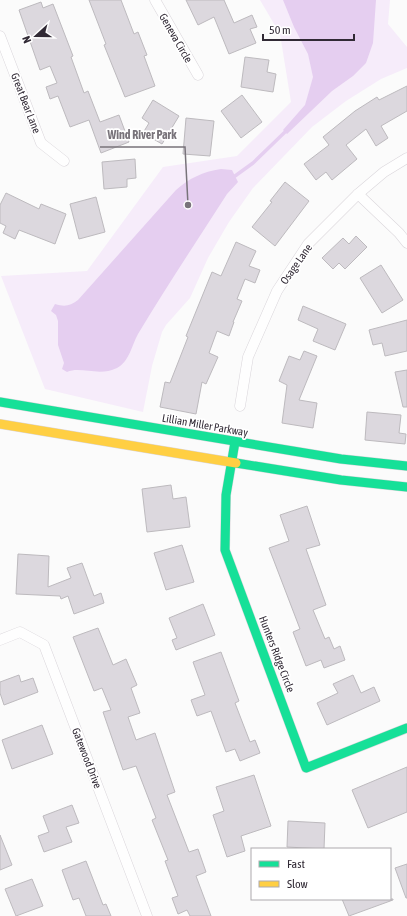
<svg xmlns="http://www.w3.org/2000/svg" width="407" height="916" viewBox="0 0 407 916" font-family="'Asap Condensed',sans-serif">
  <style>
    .green { fill: #f6ecfa }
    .water { fill: #e5cef0 }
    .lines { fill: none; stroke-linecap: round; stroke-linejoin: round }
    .stream { stroke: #e5cef0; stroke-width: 3.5 }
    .building { fill: #dcd8de; stroke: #bdbabe }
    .street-casing { stroke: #dad6db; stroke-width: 11 }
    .fast-casing { stroke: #dad6db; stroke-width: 10 }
    .slow-casing { stroke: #dad6db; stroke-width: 10 }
    .street { stroke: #fefefe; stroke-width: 10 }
    .fast { stroke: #16e098; stroke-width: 9 }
    .slow { stroke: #ffcf43; stroke-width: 9 }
    .labels { text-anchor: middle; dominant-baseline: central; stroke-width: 3.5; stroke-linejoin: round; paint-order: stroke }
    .street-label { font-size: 11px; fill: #312a35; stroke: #fff }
    .leader { fill: none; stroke: #78737a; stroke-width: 1.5 }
    .callout-dot { fill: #78737a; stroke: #fff; stroke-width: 1.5 }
    .callout-label { font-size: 12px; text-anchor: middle; font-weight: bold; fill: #78737a; stroke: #fff; stroke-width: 3.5; stroke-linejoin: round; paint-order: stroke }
  </style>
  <rect width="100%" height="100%" fill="#fbfbfb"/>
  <path class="green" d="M260,0H390L388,24L407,47V68L381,79L346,101L312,127L253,188L229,222L208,258L190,298L166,325L162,332L152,366L143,412L45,389L1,276L87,271L163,167L237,156L291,102L280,34Z"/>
  <g class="water">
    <path d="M283,0H376L373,43L366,63L353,76L332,91L287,134L283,130L305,105L313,77L308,54L294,27Z"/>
    <path d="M221,169L232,170L238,182L227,194C197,241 166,287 138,334C132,345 129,362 117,368C99,377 81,366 67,372L62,369L64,363L58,345V321L56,315L51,311L55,304C65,307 70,306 78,300L176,190C190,178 202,172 221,169Z"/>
  </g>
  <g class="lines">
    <path class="stream" d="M235,176L253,163L285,132"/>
  </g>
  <g class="building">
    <path d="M89,0H121L134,34L138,32L147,55L144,56L155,86L125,97L104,45L106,44Z"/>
    <path d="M186,0H224L234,23L252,15L257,27L250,29L256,43L229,54L214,17L198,25Z"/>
    <path d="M41,2L43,8L53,4L73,56L71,57L84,93L88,91L100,122L119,115L129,142L101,153L89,120L70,127L58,96L50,99L46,87L57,83L50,66L40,70L19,10Z"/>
    <path d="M245,57L269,60L267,72L276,74L273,92L241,87Z"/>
    <path d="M407,86V111L381,126L388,138L376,146L366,129L346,145L357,159L332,180L326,172L316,180L304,164L329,145L323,137L355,111L377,97L379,100Z"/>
    <path d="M242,95L262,122L241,138L221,111Z"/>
    <path d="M153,100L179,116L162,144L143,133L149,123L142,118Z"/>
    <path d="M186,118L214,121L210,156L183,154Z"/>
    <path d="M135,159L136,178L127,179V187L104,189L102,162Z"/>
    <path d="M285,182L309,201L275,246L252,227L272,202L270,201Z"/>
    <path d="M6,193L39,209L41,204L66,214L55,244L19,230L15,239L3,233L6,226L0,223V205Z"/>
    <path d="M96,197L105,232L79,239L70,204Z"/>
    <path d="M356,236L367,247L345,269L339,263L333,269L322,258L343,238L349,244Z"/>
    <path d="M236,242L256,251L249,266L260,270L255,283L245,279L237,299L242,301L233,322H234L229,336L217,331L209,353L218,357L206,384L202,382L196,414L160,407L165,382L170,383L188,337L186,336L212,272L221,276Z"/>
    <path d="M381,265L403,300L382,313L360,278Z"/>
    <path d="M303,306L346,324L335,350L313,341L318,329L298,320Z"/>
    <path d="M407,320V351L385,356L382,343L373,345L369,330Z"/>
    <path d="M304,351L317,356L299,400L317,403L313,428L282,423L287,385L279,381L289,356L300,360Z"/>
    <path d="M407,370V407H403L395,372Z"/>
    <path d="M367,412L401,415L399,433L406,434L405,444L365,440Z"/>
    <path d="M171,485L173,499L186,497L190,527L147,532L142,489Z"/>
    <path d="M307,506L320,545L306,549L326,605L313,610L325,639L329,637L334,649L340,646L345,660L324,668L321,660L306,666L293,632L300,629L269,548L289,541L280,515Z"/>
    <path d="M182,545L194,582L166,590L154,553Z"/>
    <path d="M18,554L49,556L48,587L71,578L67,568L82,563L94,596L101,593L104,603L74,614L68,596L61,599L60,596L16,594Z"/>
    <path d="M203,604L215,635L176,650L172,640L177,638L169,618Z"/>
    <path d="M98,628L113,665L126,659L137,685L131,688L140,713L128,717L136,740L155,733L175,792L167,795L189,852L198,849L206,872L196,876L211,916H190L187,910L178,914L172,898L178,896L165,861L168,860L152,820L156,818L136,766L123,770L103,712L111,710L102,688L94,691L73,637Z"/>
    <path d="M221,652L239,701L235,703L250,742L255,740L260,753L240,761L235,749L226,752L211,711L197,716L191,700L205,695L193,662Z"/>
    <path d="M19,675L21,682L33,678L38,692L4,705L0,693V682Z"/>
    <path d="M353,675L361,693L374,687L380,701L327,725L317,703L338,693L333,684Z"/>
    <path d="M42,725L53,754L12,769L2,740Z"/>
    <path d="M407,767V812L368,828L352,790Z"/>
    <path d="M254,775L271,826L241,836L245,851L227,857L213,815L224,811L216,787Z"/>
    <path d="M72,805L79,823L66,827L72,842L44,852L38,836L49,832L43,816Z"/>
    <path d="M288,821L325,823L324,849L287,847Z"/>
    <path d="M0,835L12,865L0,870Z"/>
    <path d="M86,861L103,905L106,904L111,916H86L79,898L73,900L62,870Z"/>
    <path d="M407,864V898H406L395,868Z"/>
    <path d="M32,879L43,906L16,916L5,889Z"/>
    <path d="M342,899H393V900L349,916Z"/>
  </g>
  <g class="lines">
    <defs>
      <g id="street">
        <path d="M155,0L198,75"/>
        <path d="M0,36L41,143L64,161"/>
        <path d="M358,194L399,233L407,243"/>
        <path d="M240,406L248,357L277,291L308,244L358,194L384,172L407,158"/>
        <path d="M0,640L20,632L44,645L147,916"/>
      </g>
      <g id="fast">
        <path d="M0,402L341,459L407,466"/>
        <path d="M235,442L226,495L225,550L306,768L407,728"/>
        <path d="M236,463L341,480L407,487"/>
      </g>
      <path id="slow" d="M0,424L236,463"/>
    </defs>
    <use href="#street" class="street-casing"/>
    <use href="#fast" class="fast-casing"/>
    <use href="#slow" class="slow-casing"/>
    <use href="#street" class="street"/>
    <use href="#fast" class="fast"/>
    <use href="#slow" class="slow"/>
  </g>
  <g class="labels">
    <g class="street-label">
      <text transform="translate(176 38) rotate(60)">Geneva Circle</text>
      <text transform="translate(26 103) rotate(69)">Great Bear Lane</text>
      <text transform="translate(296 264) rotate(-55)">Osage Lane</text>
      <text transform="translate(205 425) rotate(10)">Lillian Miller Parkway</text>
      <text transform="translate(277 654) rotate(69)">Hunters Ridge Circle</text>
      <text transform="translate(87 758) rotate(69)">Gatewood Drive</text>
    </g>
  </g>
  <path class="leader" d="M188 205L185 147H100"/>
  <circle class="callout-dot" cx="188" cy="205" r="4"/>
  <g class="callout-label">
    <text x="142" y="139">Wind River Park</text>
  </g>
  <rect x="251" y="848" width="140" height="52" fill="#ffffff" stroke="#adaaae"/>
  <rect x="259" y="861" width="20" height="6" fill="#16e098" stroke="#adaaae"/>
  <text x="287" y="868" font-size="12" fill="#312a35">Fast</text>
  <rect x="259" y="881" width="20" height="6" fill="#ffcf43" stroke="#adaaae"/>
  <text x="287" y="888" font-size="12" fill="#312a35">Slow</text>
  <g transform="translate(36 36) rotate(249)" stroke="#ffffff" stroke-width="3" paint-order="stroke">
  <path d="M0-3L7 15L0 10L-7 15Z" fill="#312a35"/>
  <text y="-6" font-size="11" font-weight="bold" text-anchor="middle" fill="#312a35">N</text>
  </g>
  <path d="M263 34v6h91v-6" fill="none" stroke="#312a35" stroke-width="2"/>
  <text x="269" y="34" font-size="12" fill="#312a35" stroke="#ffffff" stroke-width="3" paint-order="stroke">50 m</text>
</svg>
